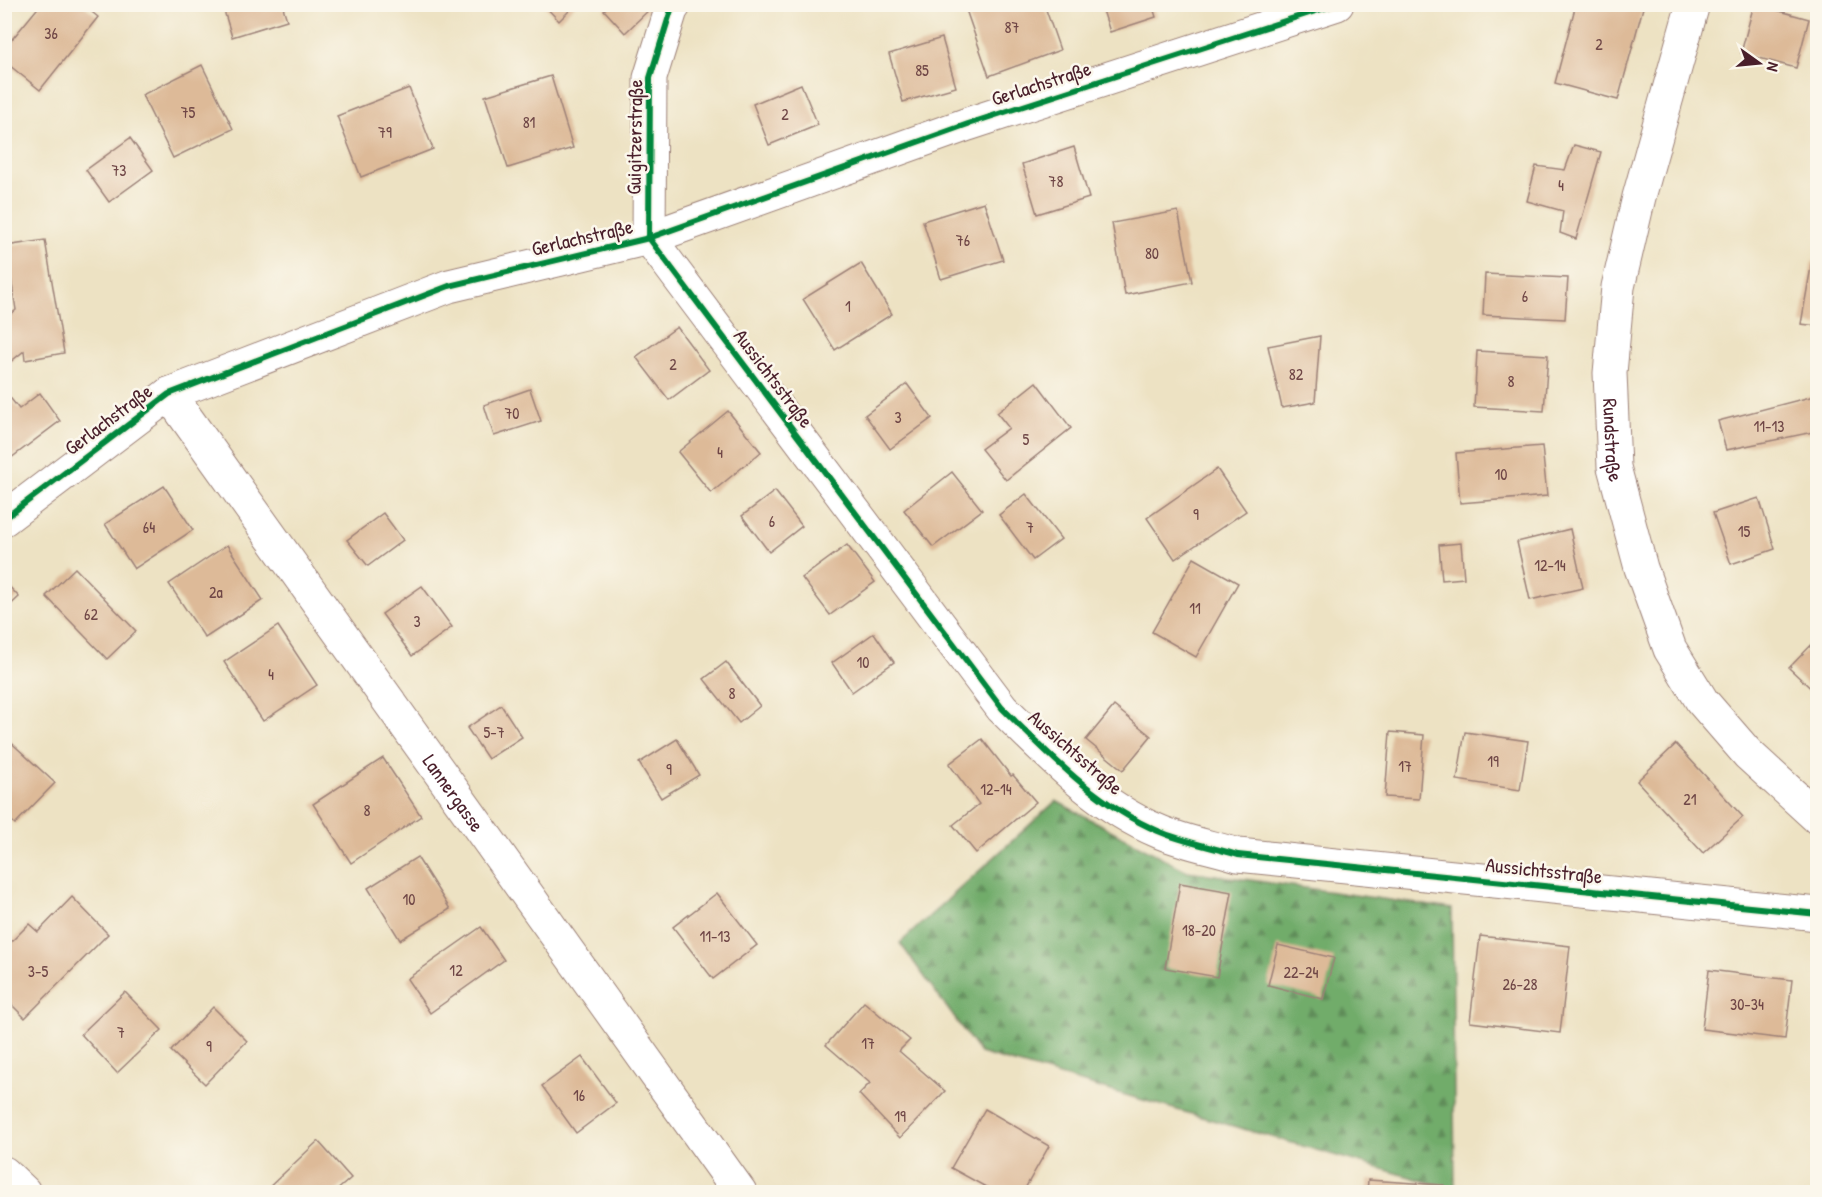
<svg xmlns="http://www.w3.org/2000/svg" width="1822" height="1197" viewBox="0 0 1822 1197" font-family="'Patrick Hand',sans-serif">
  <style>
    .forest { fill: url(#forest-firs); stroke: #5e664b; stroke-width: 1.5 }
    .building { fill: #ddba98 }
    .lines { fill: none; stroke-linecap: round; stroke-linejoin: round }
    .street-casing { stroke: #9c8077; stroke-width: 35 }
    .street { stroke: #fff; stroke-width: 33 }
    .cycleway-casing { stroke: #fbf7ec; stroke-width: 10 }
    .cycleway { stroke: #00873e; stroke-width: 6 }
    .labels { text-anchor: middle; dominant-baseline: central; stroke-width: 5; stroke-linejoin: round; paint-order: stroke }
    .number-label { font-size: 16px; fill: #6f4646 }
    .street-label { font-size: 20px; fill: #4a1f2b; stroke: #fbf7ec }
  </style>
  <defs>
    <pattern id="forest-firs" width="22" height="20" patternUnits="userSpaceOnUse" patternTransform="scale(1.5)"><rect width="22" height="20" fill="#71ac6b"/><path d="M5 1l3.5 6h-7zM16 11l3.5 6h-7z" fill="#5f8b58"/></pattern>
  </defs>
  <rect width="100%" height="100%" fill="#fbf7ec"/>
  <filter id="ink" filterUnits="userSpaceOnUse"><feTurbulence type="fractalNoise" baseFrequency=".0167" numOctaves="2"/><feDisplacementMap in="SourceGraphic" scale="12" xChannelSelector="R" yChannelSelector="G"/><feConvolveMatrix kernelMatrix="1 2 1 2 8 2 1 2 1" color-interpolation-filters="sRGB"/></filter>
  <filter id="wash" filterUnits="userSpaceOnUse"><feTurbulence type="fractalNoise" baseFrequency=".008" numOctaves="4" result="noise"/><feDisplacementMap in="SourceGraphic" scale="24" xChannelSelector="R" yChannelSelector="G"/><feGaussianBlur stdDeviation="1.35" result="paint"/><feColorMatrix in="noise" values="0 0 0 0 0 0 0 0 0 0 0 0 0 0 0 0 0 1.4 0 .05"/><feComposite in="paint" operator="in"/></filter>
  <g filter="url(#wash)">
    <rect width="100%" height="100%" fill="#ede2c3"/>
    <path class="forest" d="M1056,801L1187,871L1452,909L1455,1190L980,1053L900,943Z"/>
    <g id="blocks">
      <g class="building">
        <path d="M41,4H82L98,17L40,90L4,61V49Z"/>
        <path d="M222,4H282L287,20L232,37Z"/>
        <path d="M543,4H576L559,21Z"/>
        <path d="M610,4H650L652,7L625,33L604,10Z"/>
        <path d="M964,4H1044L1060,50L989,76Z"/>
        <path d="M1101,4H1152L1156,17L1110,32Z"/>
        <path d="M1576,4H1644L1618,100L1555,83Z"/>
        <path d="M1754,4L1809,19L1796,68L1741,53Z"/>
        <path d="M942,38L956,87L903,102L889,54Z"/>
        <path d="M202,65L233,129L173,158L142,95Z"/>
        <path d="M551,76L573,148L508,168L485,96Z"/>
        <path d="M801,84L818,125L769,145L753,104Z"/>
        <path d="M409,88L433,149L361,177L337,116Z"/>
        <path d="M130,138L153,170L109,202L86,170Z"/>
        <path d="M1574,145L1601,152L1576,239L1560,233L1563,211L1527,201L1536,166L1565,170Z"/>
        <path d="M1074,147L1089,198L1037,214L1022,164Z"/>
        <path d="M984,202L1003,260L941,279L923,221Z"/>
        <path d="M1178,211L1192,282L1125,295L1112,223Z"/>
        <path d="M45,240L64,353L25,360L24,351L4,367V320L16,310L6,246Z"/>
        <path d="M1812,261L1818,263V326L1801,324Z"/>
        <path d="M861,263L892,314L835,350L803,299Z"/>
        <path d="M1485,274L1568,278L1565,319L1483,315Z"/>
        <path d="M677,327L709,370L669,400L636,357Z"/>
        <path d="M1320,336L1315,402L1282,408L1268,346Z"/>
        <path d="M1477,351L1548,355L1544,411L1474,407Z"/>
        <path d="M1036,382L1071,428L1006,480L981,449L1009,428L997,413Z"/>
        <path d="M907,384L932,418L890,449L865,415Z"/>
        <path d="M530,389L541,421L494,436L484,405Z"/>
        <path d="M4,390L19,409L40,393L60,421L11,458L4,449Z"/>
        <path d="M1818,395V431L1726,450L1718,421Z"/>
        <path d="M728,411L761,452L711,493L678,452Z"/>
        <path d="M1542,446L1547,496L1460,503L1456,453Z"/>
        <path d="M1217,469L1246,511L1175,559L1147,518Z"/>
        <path d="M952,472L982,510L933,547L904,510Z"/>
        <path d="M164,486L193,530L134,569L105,524Z"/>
        <path d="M775,491L802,526L769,552L742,516Z"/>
        <path d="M1026,494L1061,539L1033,560L999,515Z"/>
        <path d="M1759,498L1775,549L1731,564L1713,513Z"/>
        <path d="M383,513L403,540L368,566L347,540Z"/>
        <path d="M1570,529L1583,588L1530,600L1517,542Z"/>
        <path d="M1461,543L1464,578L1442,580L1439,545Z"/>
        <path d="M227,545L263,600L205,638L169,584Z"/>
        <path d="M847,545L875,582L830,615L802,578Z"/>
        <path d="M1194,558L1238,583L1196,657L1152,632Z"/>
        <path d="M75,568L136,631L107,659L46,596Z"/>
        <path d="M4,581L19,597L4,611Z"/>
        <path d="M422,586L452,627L412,656L382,614Z"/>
        <path d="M278,626L317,685L263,721L224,662Z"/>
        <path d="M874,633L894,662L852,692L832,663Z"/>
        <path d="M1818,638V695L1789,668Z"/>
        <path d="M726,662L760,706L739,723L704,679Z"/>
        <path d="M501,705L522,737L488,759L467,728Z"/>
        <path d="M1114,706L1151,736L1123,770L1086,740Z"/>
        <path d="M1390,732L1424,735L1419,799L1385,797Z"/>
        <path d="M1465,732L1528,741L1520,790L1457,780Z"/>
        <path d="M4,736L55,783L15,824L4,814Z"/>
        <path d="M677,739L699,775L661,798L639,763Z"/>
        <path d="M982,739L1011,776L1013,775L1036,802L976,853L953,825L979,804L949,764Z"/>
        <path d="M1676,744L1743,817L1703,853L1637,781Z"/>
        <path d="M383,758L421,816L351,863L313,804Z"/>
        <path d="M417,857L450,909L400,940L368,888Z"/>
        <path d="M1180,883L1232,892L1217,977L1165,968Z"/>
        <path d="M717,893L757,945L713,979L673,927Z"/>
        <path d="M72,897L108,934L25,1018L4,997V942L8,945L29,924L38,932Z"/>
        <path d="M481,927L504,960L430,1013L407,979Z"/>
        <path d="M1480,936L1570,946L1560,1033L1470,1022Z"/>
        <path d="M1278,945L1334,958L1323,999L1268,985Z"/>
        <path d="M1709,970L1792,980L1785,1039L1702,1029Z"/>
        <path d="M125,992L162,1030L117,1073L81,1034Z"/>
        <path d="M864,1002L910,1040L899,1051L945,1091L900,1138L859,1094L870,1083L826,1045Z"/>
        <path d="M213,1007L247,1041L205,1084L171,1051Z"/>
        <path d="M582,1057L616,1103L576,1133L542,1086Z"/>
        <path d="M985,1109L1049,1146L1023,1192H995L951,1168Z"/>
        <path d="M318,1141L351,1178L335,1192H264Z"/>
        <path d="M1368,1180L1444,1185V1192H1367Z"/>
      </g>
    </g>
  </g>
  <g filter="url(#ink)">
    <use href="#blocks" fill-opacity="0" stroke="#9c8077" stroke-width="1.5"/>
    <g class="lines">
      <defs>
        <g id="street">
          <path d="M675,4L671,10L650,78L649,238L1002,708C1049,754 1096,805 1158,831C1183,842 1212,847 1238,855L1818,914"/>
          <path id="s1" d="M1693,4L1639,197L1618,287L1610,373L1614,467L1641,568L1670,649L1702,701L1748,754L1818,818"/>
          <path id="s2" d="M169,394L740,1192"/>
          <path d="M4,519L169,394L449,286L649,238L968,124L1337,4"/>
          <path d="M4,1173L24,1192"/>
        </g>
      </defs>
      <use href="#street" class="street-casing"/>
      <use href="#street" class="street"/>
      <defs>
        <g id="cycleway">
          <path d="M675,4L671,10L650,78L649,238L1002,708C1049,754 1096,805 1158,831C1183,842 1212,847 1238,855L1818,914"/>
          <path d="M4,519L169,394L449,286L649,238L968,124L1337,4"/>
        </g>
      </defs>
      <use href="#cycleway" class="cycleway-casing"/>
      <use href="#cycleway" class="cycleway"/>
    </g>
  </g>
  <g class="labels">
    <g class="number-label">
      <text x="1012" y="27">87</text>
      <text x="51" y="33">36</text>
      <text x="1599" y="44">2</text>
      <text x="922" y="70">85</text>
      <text x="188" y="112">75</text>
      <text x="785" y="114">2</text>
      <text x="529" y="122">81</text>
      <text x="385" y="132">79</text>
      <text x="119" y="170">73</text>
      <text x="1056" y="181">78</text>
      <text x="1561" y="185">4</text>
      <text x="963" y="240">76</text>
      <text x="1152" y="253">80</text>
      <text x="1525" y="296">6</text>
      <text x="848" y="306">1</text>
      <text x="673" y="364">2</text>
      <text x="1296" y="374">82</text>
      <text x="1511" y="381">8</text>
      <text x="512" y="413">70</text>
      <text x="898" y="417">3</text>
      <text x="1769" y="426">11-13</text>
      <text x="1026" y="439">5</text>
      <text x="720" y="452">4</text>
      <text x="1501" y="474">10</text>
      <text x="1196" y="514">9</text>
      <text x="772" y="521">6</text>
      <text x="149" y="527">64</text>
      <text x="1030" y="527">7</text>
      <text x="1744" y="531">15</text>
      <text x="1550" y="565">12-14</text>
      <text x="216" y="592">2a</text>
      <text x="1195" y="608">11</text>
      <text x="91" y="614">62</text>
      <text x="417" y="621">3</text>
      <text x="863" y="662">10</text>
      <text x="271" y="674">4</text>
      <text x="732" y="693">8</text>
      <text x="494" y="732">5-7</text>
      <text x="1493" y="761">19</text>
      <text x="1405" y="766">17</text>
      <text x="669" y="769">9</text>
      <text x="996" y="789">12-14</text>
      <text x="1690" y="799">21</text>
      <text x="367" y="810">8</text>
      <text x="409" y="899">10</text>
      <text x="1199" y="930">18-20</text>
      <text x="715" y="936">11-13</text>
      <text x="456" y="970">12</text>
      <text x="38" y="971">3-5</text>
      <text x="1301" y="972">22-24</text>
      <text x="1520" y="984">26-28</text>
      <text x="1747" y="1004">30-34</text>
      <text x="121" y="1032">7</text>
      <text x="868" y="1043">17</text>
      <text x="209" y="1046">9</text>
      <text x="579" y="1095">16</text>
      <text x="900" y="1116">19</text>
    </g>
    <g class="street-label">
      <text transform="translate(1041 83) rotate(-18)">Gerlachstraße</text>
      <text transform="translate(634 137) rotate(-89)">Guigitzerstraße</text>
      <text transform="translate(582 237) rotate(-13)">Gerlachstraße</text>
      <text transform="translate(774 378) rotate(53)">Aussichtsstraße</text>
      <text transform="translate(108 419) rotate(-37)">Gerlachstraße</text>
      <text stroke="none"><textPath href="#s1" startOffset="446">Rundstraße</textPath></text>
      <text transform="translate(1076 752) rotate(41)">Aussichtsstraße</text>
      <text stroke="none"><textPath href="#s2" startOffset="490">Lannergasse</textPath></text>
      <text transform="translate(1544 870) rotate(6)">Aussichtsstraße</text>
    </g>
  </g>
  <rect width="1822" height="1197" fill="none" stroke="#fbf7ec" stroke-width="24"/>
  <g transform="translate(1759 63) rotate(105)" stroke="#fbf7ec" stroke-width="4.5" paint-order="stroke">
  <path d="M0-4.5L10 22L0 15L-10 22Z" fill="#4a1f2b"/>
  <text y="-9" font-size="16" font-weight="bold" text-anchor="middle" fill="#4a1f2b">N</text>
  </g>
</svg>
